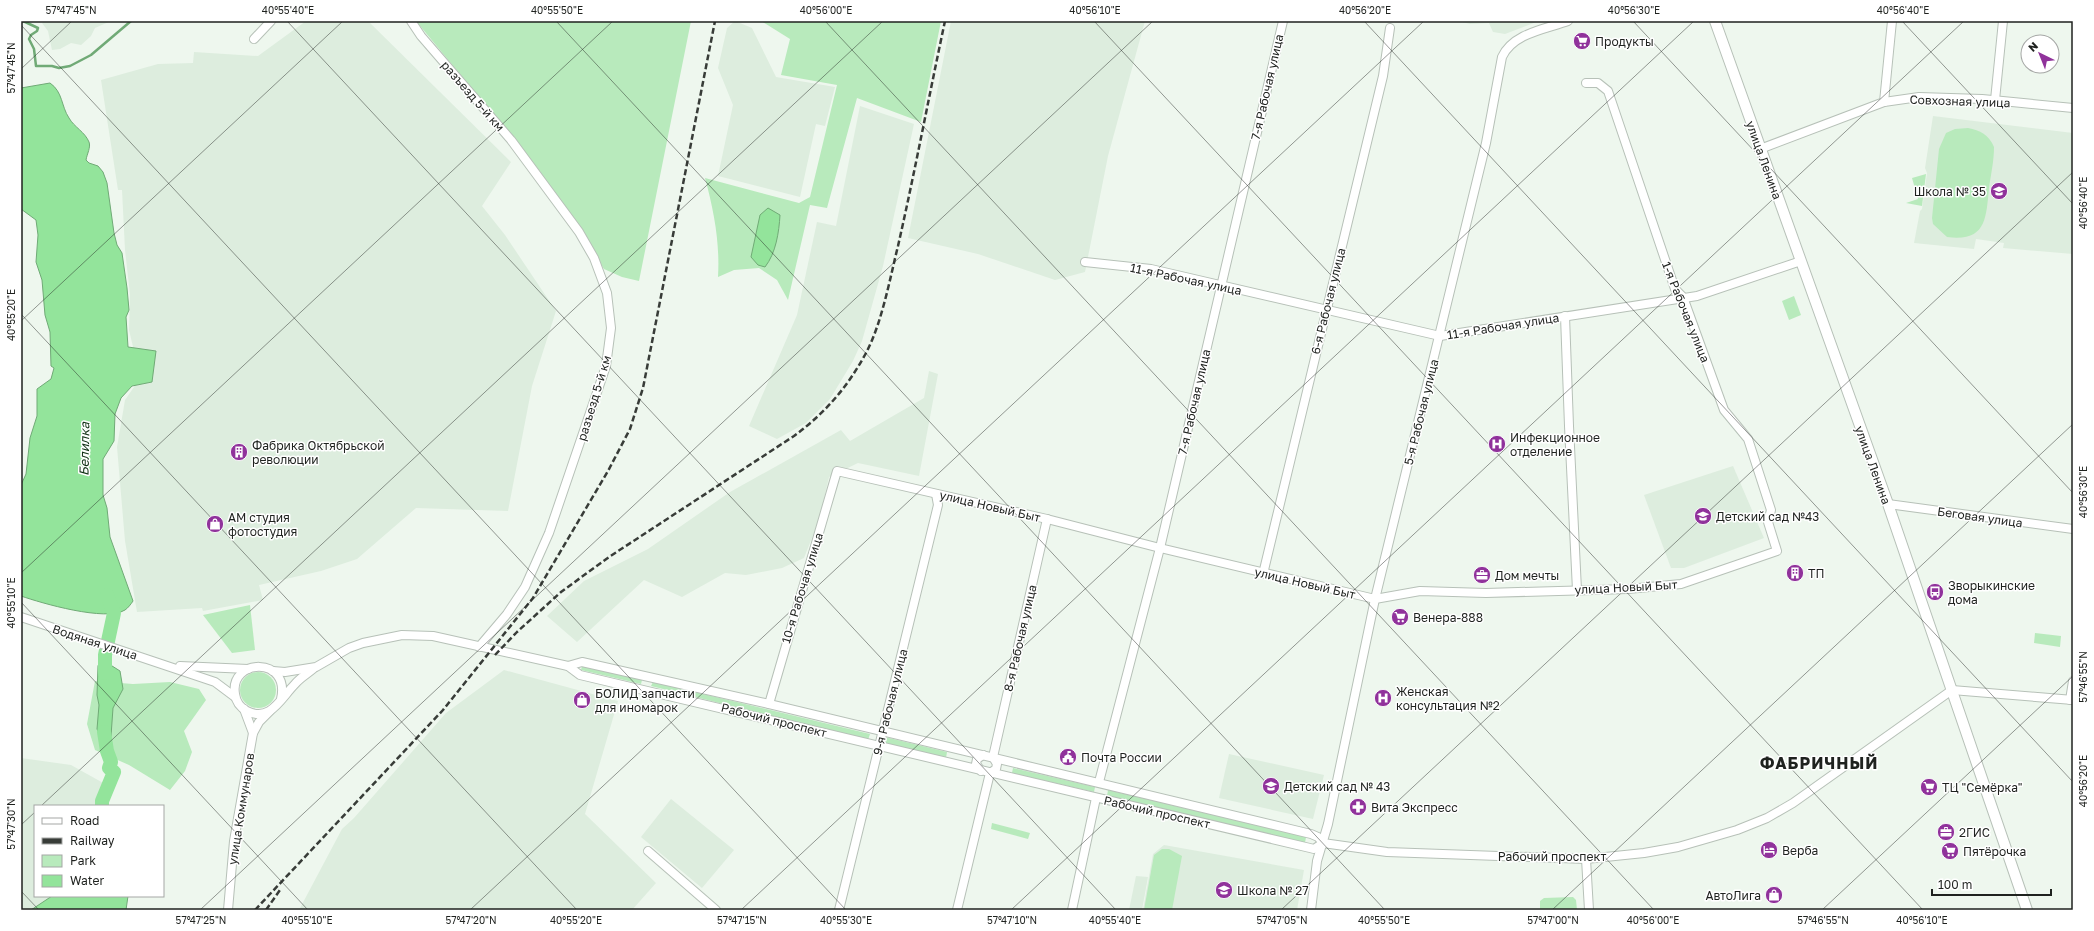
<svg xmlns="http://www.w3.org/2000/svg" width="2094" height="931" viewBox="0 0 2094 931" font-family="'Golos Text',sans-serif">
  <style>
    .built { fill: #ddedde }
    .green { fill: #b8eabc }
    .water { fill: #93e49b; stroke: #70aa76 }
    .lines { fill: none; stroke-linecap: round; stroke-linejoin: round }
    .stream { stroke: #70aa76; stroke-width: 2.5 }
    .river { stroke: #93e49b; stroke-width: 14 }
    .minor-casing { stroke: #b7c1b8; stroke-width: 10 }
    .major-casing { stroke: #b7c1b8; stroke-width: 12 }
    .minor { stroke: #fff; stroke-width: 8 }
    .major { stroke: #fff; stroke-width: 10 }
    .rail { stroke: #383c38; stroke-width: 2.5; stroke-dasharray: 6 3; stroke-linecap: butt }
    .ticks { fill: none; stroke: #1f221f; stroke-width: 1; stroke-opacity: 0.45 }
    .labels { text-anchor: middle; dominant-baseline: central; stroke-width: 3; stroke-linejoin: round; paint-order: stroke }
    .poi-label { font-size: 12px; fill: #1f221f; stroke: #fff; text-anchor: start }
    .street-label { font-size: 12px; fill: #1f221f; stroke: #fff }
    .water-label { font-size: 13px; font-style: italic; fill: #113115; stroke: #fff }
    .district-label { font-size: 16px; font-weight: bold; letter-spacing: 1px; fill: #1f221f; stroke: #fff }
    .neatline { fill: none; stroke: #1f221f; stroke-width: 1.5 }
    .ticks-label { font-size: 10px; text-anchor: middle; fill: #1f221f }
  </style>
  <rect width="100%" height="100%" fill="#eef7ee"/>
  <g class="built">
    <path d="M44,21H111L95,28L91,36L81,45L71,43L60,49L52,50L48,31L42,23Z"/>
    <path d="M306,21H368L511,162L482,206L505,235L556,311L532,386L508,511L416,508L357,559L321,571L259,585L263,600L203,611L202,608L137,612L125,541L117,447L125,400L134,387V351L129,330L130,295L125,250L122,190H118L101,80L158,64L193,63L194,52L258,56Z"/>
    <path d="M735,21L752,28L776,77L835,87L825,126L816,124L800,197L718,176L733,105L718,68L727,28Z"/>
    <path d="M951,21H1145L1108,156L1085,272L1055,280L978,254L908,238Z"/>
    <path d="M1458,21H1539L1505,34L1493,32L1489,23L1470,24Z"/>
    <path d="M860,106L914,124L883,266L862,341L853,361L830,399L806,423L777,439L749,426L797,315L817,222L836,226Z"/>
    <path d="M1933,116L2073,133V254L2003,248L2004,243L1976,239L1974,249L1914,243L1920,211L1922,209L1927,173L1925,168Z"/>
    <path d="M929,371L938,374L919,476L858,463L829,477L819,520L804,558L782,568L746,575L725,573L682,597L644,580L577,642L547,616L584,581L648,549L730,492L841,430L850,441L924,398Z"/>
    <path d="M1733,466L1764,538L1684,568H1671L1644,495Z"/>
    <path d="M504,670L618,701L585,814L656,883L632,910H299L342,829L354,818L446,713Z"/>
    <path d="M1229,754L1324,775L1313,819L1219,798Z"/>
    <path d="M21,758L71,765L105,784L97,806H35V896H52L31,910H21Z"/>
    <path d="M671,799L734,850L702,888L641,837Z"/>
    <path d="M1164,845L1304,870L1297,910H1143L1153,854Z"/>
    <path d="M1136,876L1148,877L1142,910H1129Z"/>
  </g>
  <g class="green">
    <path d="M416,21H691L639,281L622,277L604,269L539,170Z"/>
    <path d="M761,21H941L921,122L857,98L827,208L810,205L788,300L777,280L759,268L734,270L718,277C720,243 714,211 705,178L799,203L810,197L837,85L781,75L790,39Z"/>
    <path d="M1968,128C1980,130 1989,135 1994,147C1994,161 1991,174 1989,188C1986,219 1986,242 1947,237L1933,224L1932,218L1939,149L1946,133L1955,129Z"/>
    <path d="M1926,174L1922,206L1906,203L1918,199L1912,178Z"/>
    <path d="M1794,296L1801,315L1789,320L1782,301Z"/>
    <path d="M250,605L255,650L232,653L203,615Z"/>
    <path d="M2035,633L2061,636L2060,647L2034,643Z"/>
    <path d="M582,666L642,680L641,684L581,670Z"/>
    <circle cx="258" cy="690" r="18"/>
    <path d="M95,681L133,684L170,682L199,689L206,700L184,731L192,752L185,771L170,790L129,765L95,750L87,724Z"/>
    <path d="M653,682L870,734L868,740L651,686Z"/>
    <path d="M885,737L947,752L946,758L884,743Z"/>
    <path d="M1013,768L1095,787L1094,792L1012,773Z"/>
    <path d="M1108,790L1306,837L1305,843L1107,796Z"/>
    <path d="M992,823L1030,833L1028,839L991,829Z"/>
    <path d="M1162,849H1169L1182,856L1172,910H1144L1154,855Z"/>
    <path d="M1573,897L1576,900L1577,910H1540V901L1544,898Z"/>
  </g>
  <g class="water">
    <path d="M50,83C63,92 61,106 69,118C74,127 85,132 89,142C91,147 87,154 86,160L89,163L98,166L103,172L107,183L114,233L117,245L122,253L127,288L129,310L126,317L128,347L156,351L152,382L132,386L121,398L115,414L114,441L103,459V495L107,508L110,537L133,601C131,604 128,608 125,610C106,622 41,603 21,596V485L26,474L30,438L37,416V389L51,379L54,368L51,366L50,332L45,315L42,280L36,262L38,235L36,220L21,209V88Z"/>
    <path d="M768,208L780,215C779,232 776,253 765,267L758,265L751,257L760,215Z"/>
    <path d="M102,654L105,655L109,664L120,671L123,689L113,708L111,736L107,751L97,729L99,705L97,695L98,666Z"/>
    <path d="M114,772L116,779L109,793L105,806H97L105,784Z"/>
    <path d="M52,896H128L126,910H31Z"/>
  </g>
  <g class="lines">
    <path class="stream" d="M21,22L23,21L38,28L37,31L31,35L29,39L34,49L36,66H52L59,68L70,66L91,55L131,21"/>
    <g class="river">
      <path d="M105,673V655L114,613L107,595"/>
      <path d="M102,806V801L114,772L109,768L111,762L107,751L104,732"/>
    </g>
    <defs>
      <g id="minor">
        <path d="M411,21L421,36L511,140L579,232L594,258L607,293L611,328L606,366L549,533L525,587L507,614L479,647"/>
        <path d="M254,39L271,21"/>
        <path d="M1995,100L2003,21"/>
        <path d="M1884,102L1892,21"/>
        <path d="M1760,149L1884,102L1919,97L1982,99L2073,108"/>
        <path d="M1085,262L1151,269L1440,336L1697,296L1801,261"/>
        <path d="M1565,316L1569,426L1577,590"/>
        <path d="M1888,504L2073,529"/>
        <path d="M1263,574L1383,76L1390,28"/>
        <path d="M21,617L215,682L235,697"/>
        <path d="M180,666L248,669"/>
        <path d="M568,666L582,662L769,704L1311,834L1318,837L1323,843"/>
        <path d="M273,671L285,672L316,667L349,648L363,643L402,635L433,636L568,666L580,675L1310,848L1314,849L1323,843L1387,852L1586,859L1644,853L1678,847L1737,830L1767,818L1793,803L1952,690L2073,700"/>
        <path d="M281,699C291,656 229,658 235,694C236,702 241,708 247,711C270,723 281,698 295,684C300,678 307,674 313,669"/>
        <path d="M2070,700L2073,681"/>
        <path d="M769,704L837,471L1047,519L1160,548L1375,599L1420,591L1486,593L1628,589L1681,584L1777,551L1768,522L1771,510L1748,439L1724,410L1683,297L1675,289L1608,91L1598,83H1586"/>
        <path d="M244,709L253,733"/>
        <path d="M993,757L1047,519"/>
        <path d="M981,771L976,764L977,759L983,755"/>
        <path d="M990,773L996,769L997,764L993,757"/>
        <path d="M1099,782L1160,548L1283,21"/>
        <path d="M648,851L716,910"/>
        <path d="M1586,859L1589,910"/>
        <path d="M228,910L234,841L253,733L259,722L270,711"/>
        <path d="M839,910L938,505L936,494"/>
        <path d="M957,910L990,773"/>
        <path d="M1072,910L1096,798"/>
        <path d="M1311,910L1317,861L1328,824L1375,599L1486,143L1502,57C1513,33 1546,29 1568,21"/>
      </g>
      <path id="major" d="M1715,21L1888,504L2027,910"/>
    </defs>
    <use href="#minor" class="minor-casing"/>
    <use href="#major" class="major-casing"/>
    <use href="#minor" class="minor"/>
    <use href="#major" class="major"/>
    <g class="rail">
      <path d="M495,655L517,632L561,592L609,557L794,436C825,413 847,388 866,353C882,323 890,278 898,246C915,171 929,96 945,21"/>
      <path d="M255,910L443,710L533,598L608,471L630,429L643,388L715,21"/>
      <path d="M266,910L280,890"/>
    </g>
  </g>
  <path class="ticks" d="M287,21L1116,910M556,21L1385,910M825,21L1654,910M1094,21L1923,910M1364,21L2073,782M1633,21L2073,493M1902,21L2073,204M21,25L846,910M21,69L72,21M21,314L577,910M21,321L343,21M21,573L613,21M21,602L308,910M41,806L883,21M21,825L35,812M21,891L39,910M200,910L1153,21M470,910L1424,21M741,910L1694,21M1011,910L1964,21M1281,910L2073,172M1552,910L2073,424M1822,910L2073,676"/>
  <defs>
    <symbol id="supermarket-disc" viewBox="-11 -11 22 22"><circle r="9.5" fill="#90329b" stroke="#fff"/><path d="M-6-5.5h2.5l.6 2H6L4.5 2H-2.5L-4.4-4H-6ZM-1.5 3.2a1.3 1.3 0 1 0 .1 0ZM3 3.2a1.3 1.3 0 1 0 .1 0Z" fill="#fff"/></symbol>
    <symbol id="school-disc" viewBox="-11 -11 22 22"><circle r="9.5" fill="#90329b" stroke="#fff"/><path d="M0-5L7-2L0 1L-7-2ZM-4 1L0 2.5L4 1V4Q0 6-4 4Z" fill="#fff"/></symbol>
    <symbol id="hospital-disc" viewBox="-11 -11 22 22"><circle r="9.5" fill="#90329b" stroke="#fff"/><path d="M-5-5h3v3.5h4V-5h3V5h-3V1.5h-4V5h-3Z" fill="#fff"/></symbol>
    <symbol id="building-disc" viewBox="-11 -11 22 22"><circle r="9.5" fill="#90329b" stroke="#fff"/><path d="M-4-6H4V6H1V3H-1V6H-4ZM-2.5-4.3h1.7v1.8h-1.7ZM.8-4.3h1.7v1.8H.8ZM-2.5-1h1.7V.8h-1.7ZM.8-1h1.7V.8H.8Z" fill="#fff"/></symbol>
    <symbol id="shop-disc" viewBox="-11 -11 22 22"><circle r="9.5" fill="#90329b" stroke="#fff"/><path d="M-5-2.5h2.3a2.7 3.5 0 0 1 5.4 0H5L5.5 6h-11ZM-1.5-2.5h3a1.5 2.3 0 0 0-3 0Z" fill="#fff"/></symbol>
    <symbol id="office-disc" viewBox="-11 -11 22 22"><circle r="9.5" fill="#90329b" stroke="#fff"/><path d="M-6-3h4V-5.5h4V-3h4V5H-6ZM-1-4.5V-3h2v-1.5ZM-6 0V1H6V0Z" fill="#fff"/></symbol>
    <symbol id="bus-disc" viewBox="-11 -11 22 22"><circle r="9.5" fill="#90329b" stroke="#fff"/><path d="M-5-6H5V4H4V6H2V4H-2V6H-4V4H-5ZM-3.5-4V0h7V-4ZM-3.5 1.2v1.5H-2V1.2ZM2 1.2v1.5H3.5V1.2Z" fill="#fff"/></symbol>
    <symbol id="civic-disc" viewBox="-11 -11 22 22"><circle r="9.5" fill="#90329b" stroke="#fff"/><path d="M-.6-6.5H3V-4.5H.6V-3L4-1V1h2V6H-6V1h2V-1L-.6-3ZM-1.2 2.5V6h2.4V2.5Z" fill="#fff"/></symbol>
    <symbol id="pharmacy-disc" viewBox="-11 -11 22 22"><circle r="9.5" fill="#90329b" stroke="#fff"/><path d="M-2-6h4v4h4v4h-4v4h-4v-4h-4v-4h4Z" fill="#fff"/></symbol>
    <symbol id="hotel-disc" viewBox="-11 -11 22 22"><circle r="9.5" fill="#90329b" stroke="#fff"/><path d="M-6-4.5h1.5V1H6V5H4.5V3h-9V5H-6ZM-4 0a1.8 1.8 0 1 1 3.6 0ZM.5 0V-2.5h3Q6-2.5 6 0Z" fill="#fff"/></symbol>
  </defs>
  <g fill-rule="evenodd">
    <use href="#supermarket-disc" x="1572" y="31" width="20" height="20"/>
    <use href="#school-disc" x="1989" y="181" width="20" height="20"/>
    <use href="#hospital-disc" x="1487" y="434" width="20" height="20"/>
    <use href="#building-disc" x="229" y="442" width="20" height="20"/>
    <use href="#school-disc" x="1693" y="506" width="20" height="20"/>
    <use href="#shop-disc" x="205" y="514" width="20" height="20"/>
    <use href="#building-disc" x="1785" y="563" width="20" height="20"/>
    <use href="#office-disc" x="1472" y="565" width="20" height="20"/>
    <use href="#bus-disc" x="1925" y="582" width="20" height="20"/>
    <use href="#supermarket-disc" x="1390" y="607" width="20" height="20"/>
    <use href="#hospital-disc" x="1373" y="688" width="20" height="20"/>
    <use href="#shop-disc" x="572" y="690" width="20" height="20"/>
    <use href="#civic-disc" x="1058" y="747" width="20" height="20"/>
    <use href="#school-disc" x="1261" y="776" width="20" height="20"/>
    <use href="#supermarket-disc" x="1919" y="777" width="20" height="20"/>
    <use href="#pharmacy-disc" x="1348" y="797" width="20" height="20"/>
    <use href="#office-disc" x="1936" y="822" width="20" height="20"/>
    <use href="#hotel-disc" x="1759" y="840" width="20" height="20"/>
    <use href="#supermarket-disc" x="1940" y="841" width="20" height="20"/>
    <use href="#school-disc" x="1214" y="880" width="20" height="20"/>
    <use href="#shop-disc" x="1764" y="885" width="20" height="20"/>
  </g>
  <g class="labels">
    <g class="poi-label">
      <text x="1595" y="41">Продукты</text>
      <text x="1986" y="191" text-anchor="end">Школа № 35</text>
      <text x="1510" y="437">Инфекционное<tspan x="1510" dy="14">отделение</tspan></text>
      <text x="252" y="445">Фабрика Октябрьской<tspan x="252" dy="14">революции</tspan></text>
      <text x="1716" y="516">Детский сад №43</text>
      <text x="228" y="517">АМ студия<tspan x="228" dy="14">фотостудия</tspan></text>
      <text x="1808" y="573">ТП</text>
      <text x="1495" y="575">Дом мечты</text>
      <text x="1948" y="585">Зворыкинские<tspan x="1948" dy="14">дома</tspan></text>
      <text x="1413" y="617">Венера-888</text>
      <text x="1396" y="691">Женская<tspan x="1396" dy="14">консультация №2</tspan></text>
      <text x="595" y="693">БОЛИД запчасти<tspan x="595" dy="14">для иномарок</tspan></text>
      <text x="1081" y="757">Почта России</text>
      <text x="1284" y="786">Детский сад № 43</text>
      <text x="1942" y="787">ТЦ "Семёрка"</text>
      <text x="1371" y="807">Вита Экспресс</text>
      <text x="1959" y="832">2ГИС</text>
      <text x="1782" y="850">Верба</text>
      <text x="1963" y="851">Пятёрочка</text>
      <text x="1237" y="890">Школа № 27</text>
      <text x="1761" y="895" text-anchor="end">АвтоЛига</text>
    </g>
    <g class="street-label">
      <text transform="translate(1267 87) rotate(-77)">7-я Рабочая улица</text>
      <text transform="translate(473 96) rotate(49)">разъезд 5-й км</text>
      <text transform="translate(1960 101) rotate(2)">Совхозная улица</text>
      <text transform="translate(1764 160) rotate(70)">улица Ленина</text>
      <text transform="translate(1186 279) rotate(12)">11-я Рабочая улица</text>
      <text transform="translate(1328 301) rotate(-76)">6-я Рабочая улица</text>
      <text transform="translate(1686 312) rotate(68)">1-я Рабочая улица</text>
      <text transform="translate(1503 326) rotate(-9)">11-я Рабочая улица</text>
      <text transform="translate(594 398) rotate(-73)">разъезд 5-й км</text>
      <text transform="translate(1194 402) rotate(-77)">7-я Рабочая улица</text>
      <text transform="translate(1421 412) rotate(-76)">5-я Рабочая улица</text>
      <text transform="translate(1873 465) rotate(70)">улица Ленина</text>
      <text transform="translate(990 506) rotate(13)">улица Новый Быт</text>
      <text transform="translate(1980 517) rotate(8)">Беговая улица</text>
      <text transform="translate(1305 583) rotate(13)">улица Новый Быт</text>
      <text transform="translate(1626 587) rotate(-3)">улица Новый Быт</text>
      <text transform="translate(802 588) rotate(-73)">10-я Рабочая улица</text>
      <text transform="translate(1020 638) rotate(-77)">8-я Рабочая улица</text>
      <text transform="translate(95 642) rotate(18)">Водяная улица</text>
      <text transform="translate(890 702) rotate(-76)">9-я Рабочая улица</text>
      <text transform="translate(774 720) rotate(14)">Рабочий проспект</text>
      <text transform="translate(241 809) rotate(-81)">улица Коммунаров</text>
      <text transform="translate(1157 812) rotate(13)">Рабочий проспект</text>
      <text x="1552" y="856">Рабочий проспект</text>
    </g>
    <g class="water-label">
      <text transform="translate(84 449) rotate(-89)">Белилка</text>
    </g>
    <g class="district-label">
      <text x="1819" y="763">ФАБРИЧНЫЙ</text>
    </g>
  </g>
  <rect width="2094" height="931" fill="none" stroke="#ffffff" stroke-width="44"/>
  <rect x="34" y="805" width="130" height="92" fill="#ffffff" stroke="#a5a7a5"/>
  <rect x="42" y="818" width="20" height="6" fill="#ffffff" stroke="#a5a7a5"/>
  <text x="70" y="825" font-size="12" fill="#1f221f">Road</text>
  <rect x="42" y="838" width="20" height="6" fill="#383c38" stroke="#a5a7a5"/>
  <text x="70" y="845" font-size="12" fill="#1f221f">Railway</text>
  <rect x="42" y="855" width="20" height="12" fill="#b8eabc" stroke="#a5a7a5"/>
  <text x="70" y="865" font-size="12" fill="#1f221f">Park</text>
  <rect x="42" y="875" width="20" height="12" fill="#93e49b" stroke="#a5a7a5"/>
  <text x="70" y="885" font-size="12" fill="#1f221f">Water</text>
  <g transform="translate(2040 54) rotate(317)"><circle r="19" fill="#ffffff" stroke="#a5a7a5"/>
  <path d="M0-3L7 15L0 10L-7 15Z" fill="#90329b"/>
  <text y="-6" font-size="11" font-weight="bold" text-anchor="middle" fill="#1f221f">N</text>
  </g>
  <path d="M1932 889v6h119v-6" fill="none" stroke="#1f221f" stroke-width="2"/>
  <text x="1938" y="889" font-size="12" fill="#1f221f" stroke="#ffffff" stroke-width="3" paint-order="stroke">100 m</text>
  <rect x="22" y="22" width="2050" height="887" class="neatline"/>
  <g class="ticks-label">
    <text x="71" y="14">57°47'45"N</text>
    <text x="288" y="14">40°55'40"E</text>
    <text x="557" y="14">40°55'50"E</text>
    <text x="826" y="14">40°56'00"E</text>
    <text x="1095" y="14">40°56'10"E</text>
    <text x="1365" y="14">40°56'20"E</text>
    <text x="1634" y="14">40°56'30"E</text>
    <text x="1903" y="14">40°56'40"E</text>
    <text transform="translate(11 68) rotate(-90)" y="4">57°47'45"N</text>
    <text transform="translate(2083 203) rotate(-90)" y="4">40°56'40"E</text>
    <text transform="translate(11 315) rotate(-90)" y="4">40°55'20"E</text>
    <text transform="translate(2083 492) rotate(-90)" y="4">40°56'30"E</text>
    <text transform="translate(11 603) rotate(-90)" y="4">40°55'10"E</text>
    <text transform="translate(2083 677) rotate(-90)" y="4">57°46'55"N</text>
    <text transform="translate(2083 781) rotate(-90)" y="4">40°56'20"E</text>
    <text transform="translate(11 824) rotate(-90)" y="4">57°47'30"N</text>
    <text x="201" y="924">57°47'25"N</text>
    <text x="307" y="924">40°55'10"E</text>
    <text x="471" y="924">57°47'20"N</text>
    <text x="576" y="924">40°55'20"E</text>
    <text x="742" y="924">57°47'15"N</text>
    <text x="846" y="924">40°55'30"E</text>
    <text x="1012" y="924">57°47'10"N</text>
    <text x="1115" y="924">40°55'40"E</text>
    <text x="1282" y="924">57°47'05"N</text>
    <text x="1384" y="924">40°55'50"E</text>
    <text x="1553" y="924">57°47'00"N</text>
    <text x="1653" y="924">40°56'00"E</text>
    <text x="1823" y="924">57°46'55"N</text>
    <text x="1922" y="924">40°56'10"E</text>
  </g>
</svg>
